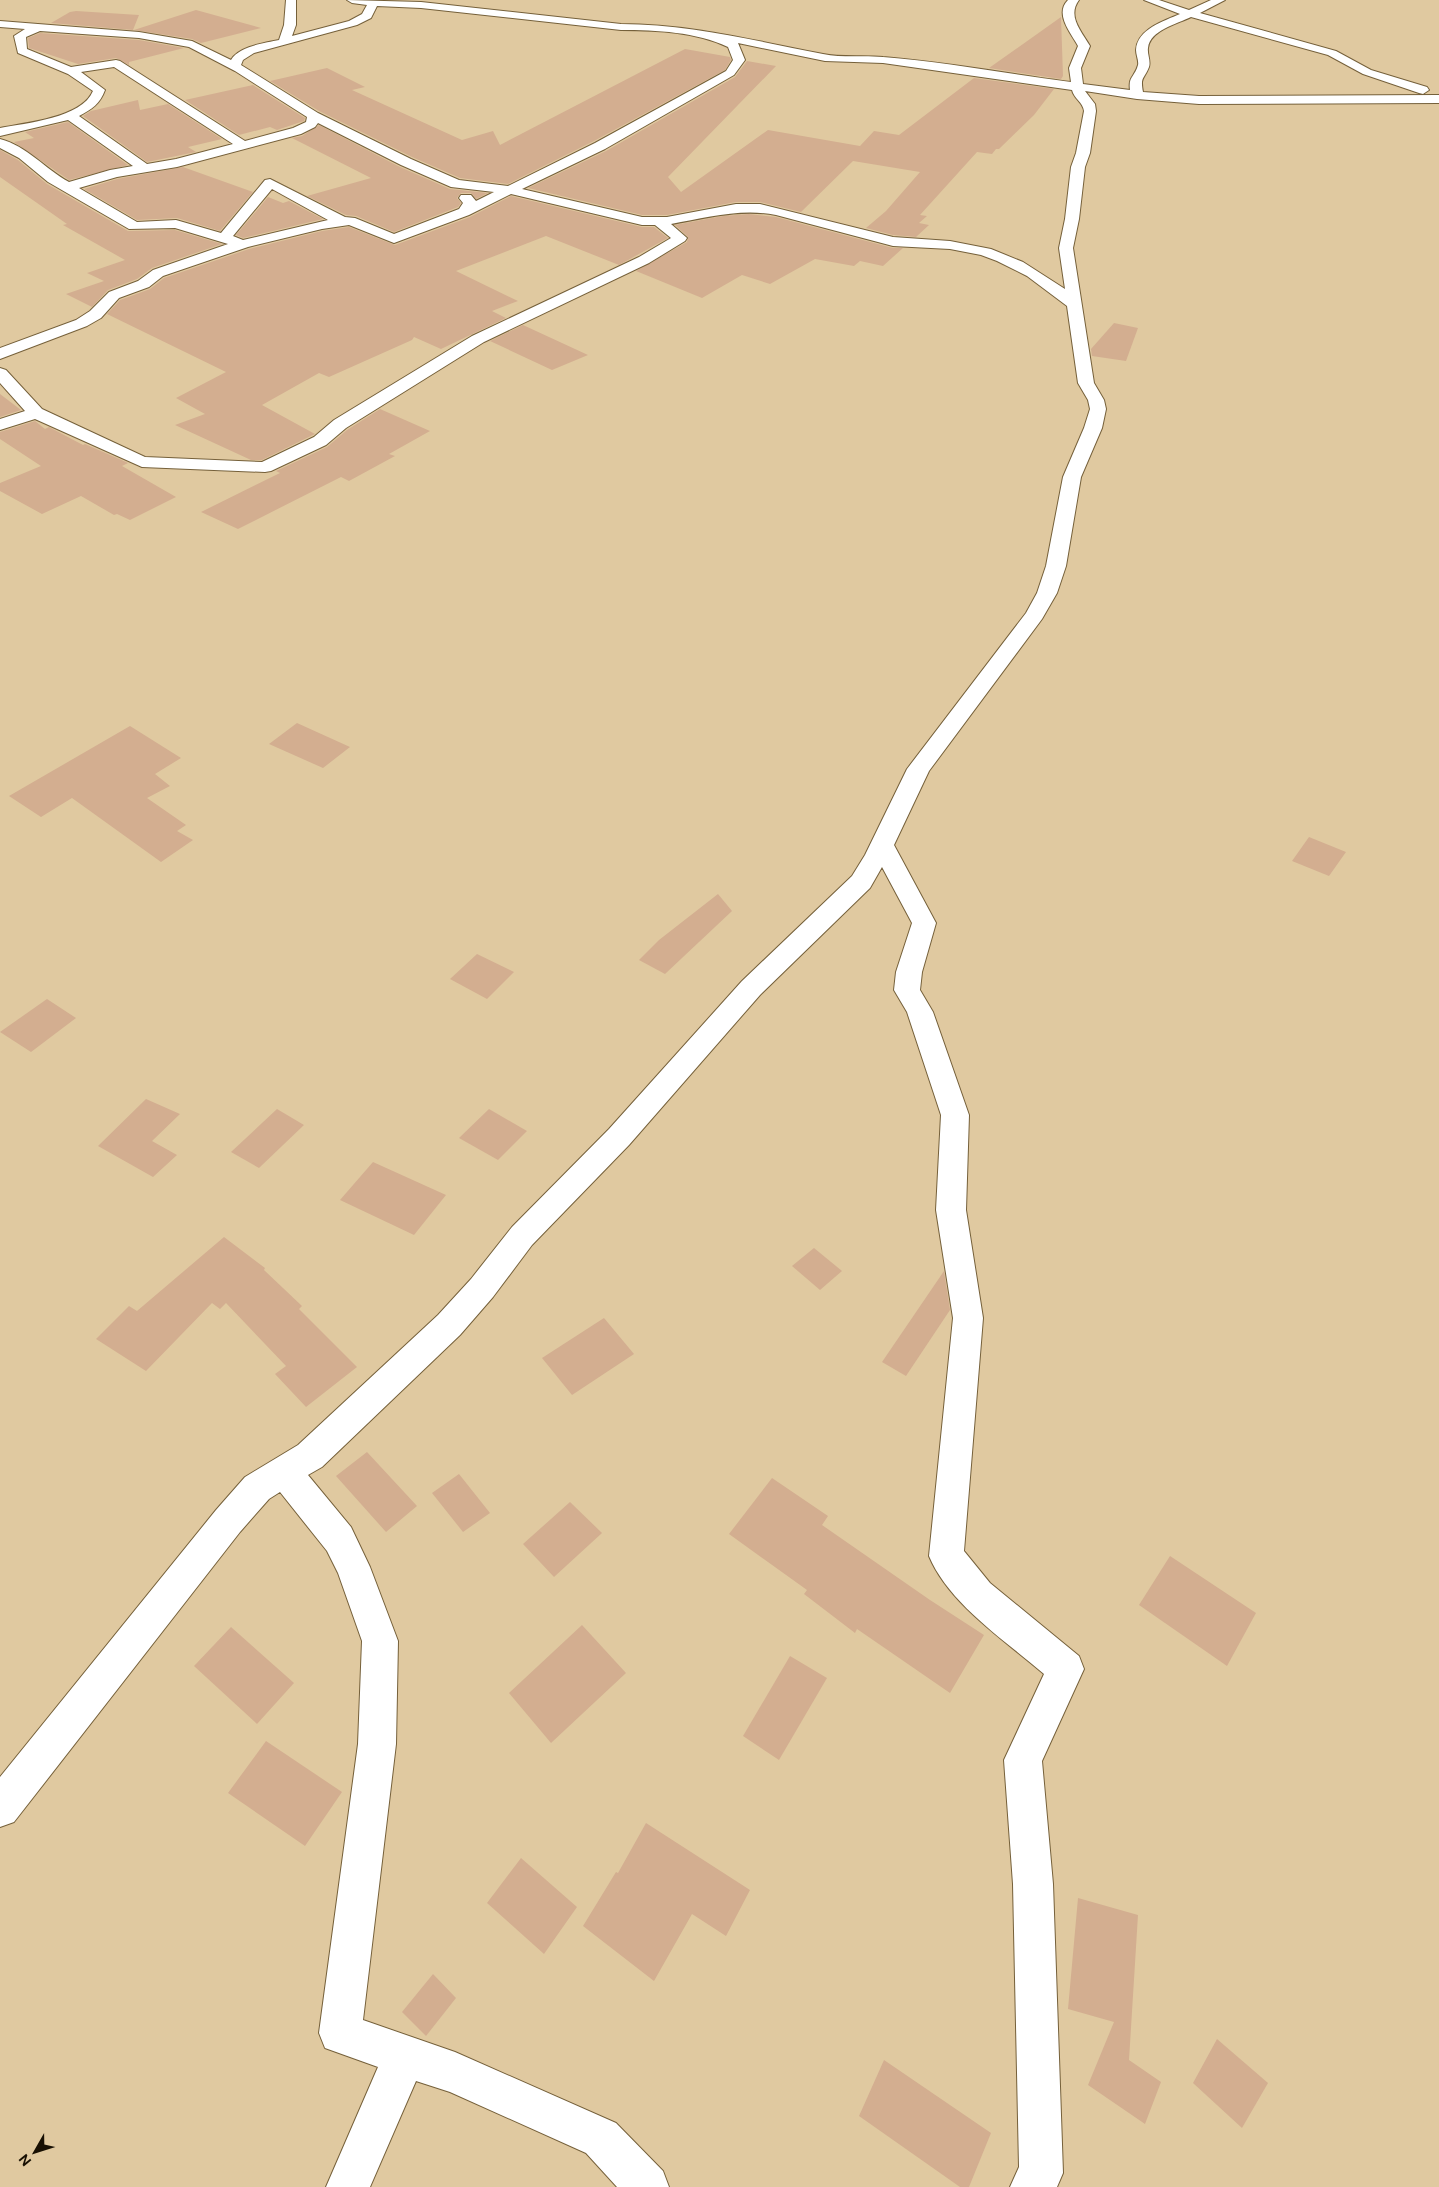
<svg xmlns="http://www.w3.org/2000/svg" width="1439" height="2187" viewBox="0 0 1439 2187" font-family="'DM Sans',sans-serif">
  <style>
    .building { fill: #d3ae90 }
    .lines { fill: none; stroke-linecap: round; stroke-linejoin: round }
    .minor-casing { stroke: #75603a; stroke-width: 2 }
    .minor { fill: #fff; fill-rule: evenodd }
  </style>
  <rect width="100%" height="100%" fill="#e0c9a0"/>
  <g class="building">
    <path d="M196,10L261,28L201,43L192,39L134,30Z"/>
    <path d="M76,11L139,15L133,30L51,23L70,12Z"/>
    <path d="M1061,17L1063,76L1061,79L989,68Z"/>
    <path d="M40,33L139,40L184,48L129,62V65L116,58L78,64L29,48L28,38Z"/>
    <path d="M685,49L730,57L731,60L725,70L594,141L508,184L460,178L412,157L319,111L270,81L327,68L365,87L352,90L462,140L493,131L500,145Z"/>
    <path d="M747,61L776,66L668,177L681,192L768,130L860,146L874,131L899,135L974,78L1054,89L1034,115L999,149H996L992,154L977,152L920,215L927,216L919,223L929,225L916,237L893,235L866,228L886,211L920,172L853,161L801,212L760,202H736L667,215H642L528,188L606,151L735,77Z"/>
    <path d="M253,85L305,118L304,121L277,130L270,127L239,135L185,100Z"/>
    <path d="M138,100L140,110L168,104L222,139L188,147L196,152L147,162L83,116L91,111Z"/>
    <path d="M68,122L128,165L69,180L14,142L34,138L25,132Z"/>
    <path d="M319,125L400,167L450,189L488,193L476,199L471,193H461L457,198L461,203L458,207L394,232L356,216L346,215L307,196L371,178L292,138L302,136Z"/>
    <path d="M0,150L18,160L47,184L128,231L175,230L222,244L152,268L137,279L108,290L92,307L66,294L104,281L87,273L125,260L63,225L67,224L0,177Z"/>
    <path d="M183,167L253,192L220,231L177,218L137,220L84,189L117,179Z"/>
    <path d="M511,196L642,227H654L668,238L619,265L546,236L456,271L518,301L492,311L506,318L441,349L414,337L412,340L329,377L319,373L262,405L315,434L262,460H251L175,425L205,414L176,398L226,372L107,314L120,300L150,289L164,278L249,249L322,231L349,227L395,245L470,217Z"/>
    <path d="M268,197L283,203L289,201L323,219L243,238L236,235Z"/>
    <path d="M749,214L776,217L893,248H903L883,266L860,261L854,266L815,259L770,284L742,275L702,298L636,271L687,242L688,237L675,225L723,216Z"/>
    <path d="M1114,323L1138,328L1126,361L1092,356L1091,349Z"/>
    <path d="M523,325L588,355L552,370L490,341Z"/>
    <path d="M0,394L21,410L0,417Z"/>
    <path d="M380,409L430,431L389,454L395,456L349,481L341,477L238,529L201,512L280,473L276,471L327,447L347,430Z"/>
    <path d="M35,421L45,429L49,427L83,445L85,444L126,462L128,463L122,466L176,497L130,520L117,514L114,515L81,496L42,514L0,491V483L41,466L0,439V432Z"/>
    <path d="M297,723L350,747L323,768L269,744Z"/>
    <path d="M130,726L181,758L155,774L170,786L147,798L186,825L177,831L193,840L161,862L72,798L41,817L9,796Z"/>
    <path d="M1309,837L1346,852L1329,876L1292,861Z"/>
    <path d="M718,894L732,911L665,974L639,960L659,940Z"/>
    <path d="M477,954L514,972L487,999L450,979Z"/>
    <path d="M47,999L76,1018L31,1052L0,1032Z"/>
    <path d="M146,1099L180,1114L152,1141L177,1155L153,1177L98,1146Z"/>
    <path d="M277,1109L304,1125L259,1168L231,1152Z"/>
    <path d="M489,1109L527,1131L498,1160L459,1138Z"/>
    <path d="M373,1162L446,1195L414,1235L340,1200Z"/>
    <path d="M224,1237L265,1268L264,1270L302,1306L299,1309L357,1367L306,1407L275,1374L286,1366L226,1303L220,1309L212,1303L146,1371L96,1339L129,1306L137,1311Z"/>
    <path d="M814,1248L842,1271L820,1290L792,1266Z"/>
    <path d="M944,1271L950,1310L906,1376L882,1362Z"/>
    <path d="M604,1318L634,1354L572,1395L542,1358Z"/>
    <path d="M367,1452L417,1506L386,1532L336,1476Z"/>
    <path d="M459,1474L490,1513L463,1532L432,1493Z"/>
    <path d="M772,1478L828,1516L822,1525L930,1600L984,1635L950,1693L857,1629L855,1633L804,1594L807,1590L729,1534Z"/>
    <path d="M570,1502L602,1533L554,1577L523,1544Z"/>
    <path d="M1170,1556L1256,1613L1227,1666L1139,1605Z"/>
    <path d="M582,1625L626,1673L551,1743L509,1693Z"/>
    <path d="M231,1627L294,1683L257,1724L194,1666Z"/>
    <path d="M790,1656L827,1678L779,1760L743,1736Z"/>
    <path d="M266,1741L342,1792L305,1846L228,1793Z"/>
    <path d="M646,1823L750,1890L726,1936L692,1914L654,1981L583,1926L616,1872L618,1873Z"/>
    <path d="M521,1858L577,1907L544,1954L487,1903Z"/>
    <path d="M1078,1898L1138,1915L1129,2060L1161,2082L1145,2124L1088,2085L1114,2022L1068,2009Z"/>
    <path d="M433,1974L456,1998L426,2036L402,2012Z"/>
    <path d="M1217,2039L1268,2083L1242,2128L1193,2083Z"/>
    <path d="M884,2060L991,2133L969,2187H960L859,2116Z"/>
  </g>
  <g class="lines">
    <defs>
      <path id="minor" d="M286,0H296V25L292,36L349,21L362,14L367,5L352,3L347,0L421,2L621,24C690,24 755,41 823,54C842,58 864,55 883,57C946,62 1009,74 1071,82L1069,68L1078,46C1071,33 1054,14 1068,0H1079C1067,16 1081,31 1090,46L1081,68L1083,84L1130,90C1128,76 1135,77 1138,65C1139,61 1136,55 1136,50C1137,29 1164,21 1180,14L1144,0H1159L1189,10L1211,0H1225L1200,13L1336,51L1371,70L1427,87L1429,90L1423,94L1419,93L1363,74L1328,55L1191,17C1177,24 1150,30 1148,48C1147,54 1151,61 1149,67C1144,80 1140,76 1143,92L1199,96L1439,95V103L1199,104L1137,99L1085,91L1095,104L1096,111L1090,153L1085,167L1079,219L1073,248L1094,383L1104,400L1106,409L1102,428L1081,477L1066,566L1057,593L1042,619L929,771L894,845L936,923L922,972L920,990L933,1012L969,1115L966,1210L983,1318L964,1551L990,1583L1079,1656L1084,1669L1042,1761L1053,1884L1063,2173L1057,2187H1010L1019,2167L1013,1884L1004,1760L1044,1674C1006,1641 949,1604 929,1556L953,1318L936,1210L941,1115L907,1012L894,990L896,972L912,923L882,867L870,888L760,995L629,1145L532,1245L493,1297L460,1335L322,1467L308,1475L351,1527L370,1567L398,1641L396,1744L363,2020L455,2052L616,2123L663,2171L669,2187H617L586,2153L450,2092L416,2081L370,2187H326L378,2067L325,2048L319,2033L358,1744L362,1641L338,1573L327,1551L280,1492L269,1499L240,1532L14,1822L0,1827V1777L216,1510L245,1477L298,1445L438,1315L471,1279L512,1227L609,1129L742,981L852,876L865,855L907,769L1026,613L1037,593L1046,566L1063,477L1084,428L1090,409L1088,400L1078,383L1067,306L1027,276L997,261L981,255L950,249L893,246L776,215C740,208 706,218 671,224L687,238L685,241L649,263L484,342L346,428L326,445L271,471L265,472L142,467L35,419L0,430V419L25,411L0,383V368L6,370L42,409L145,457L262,462L314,437L334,420L472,336L639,257L671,238L655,225H642L511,194L469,215L394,243L349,225L322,229L248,247L163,276L149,287L119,298L101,318L87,326L0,359V348L76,320L90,311L109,292L138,281L153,270L228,244L175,228L129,229L48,182L19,158L0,148V139C27,146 45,169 69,182L110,170L133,166L68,120L0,136V128C26,123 82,118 93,91L68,74L18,53L14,36L25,29L0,27V21L139,32L192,41L231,60C239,46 265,43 279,40L284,25ZM377,6L421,8L621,30C657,30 696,32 728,47L733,60L726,71L595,143L508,186L459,180L411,159L318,113L241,65L243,60L254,53L357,25L371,18ZM40,31L139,38L189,47L235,71L307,117L306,122L293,128L245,141L120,61L116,60L71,67L27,49L26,37ZM738,43L825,61L883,63L1072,90C1074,99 1083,102 1084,111L1076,153L1071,167L1065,219L1059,248L1065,289L1023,262L991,249L950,241L893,237L760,204H736L667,217H642L522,189L605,149L734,75L745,60ZM114,67L233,144L176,159L147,164L79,116C92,109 100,104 105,90L81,72ZM318,123L401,165L451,187L494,192L476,201L471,195H461L459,198L463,203L459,209L394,234L355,218L345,217L270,179L265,180L221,233L176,220L137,222L79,188L117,177L177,167L301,134L315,127ZM272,189L328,220L243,240L233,236Z"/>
    </defs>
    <use href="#minor" class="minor-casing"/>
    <use href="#minor" class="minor"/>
  </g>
  <g transform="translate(35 2152) rotate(231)" stroke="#e0c9a0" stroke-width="4" paint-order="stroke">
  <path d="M0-4L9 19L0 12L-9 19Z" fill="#181003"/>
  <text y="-8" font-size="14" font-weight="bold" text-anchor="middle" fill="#181003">N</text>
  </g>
</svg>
